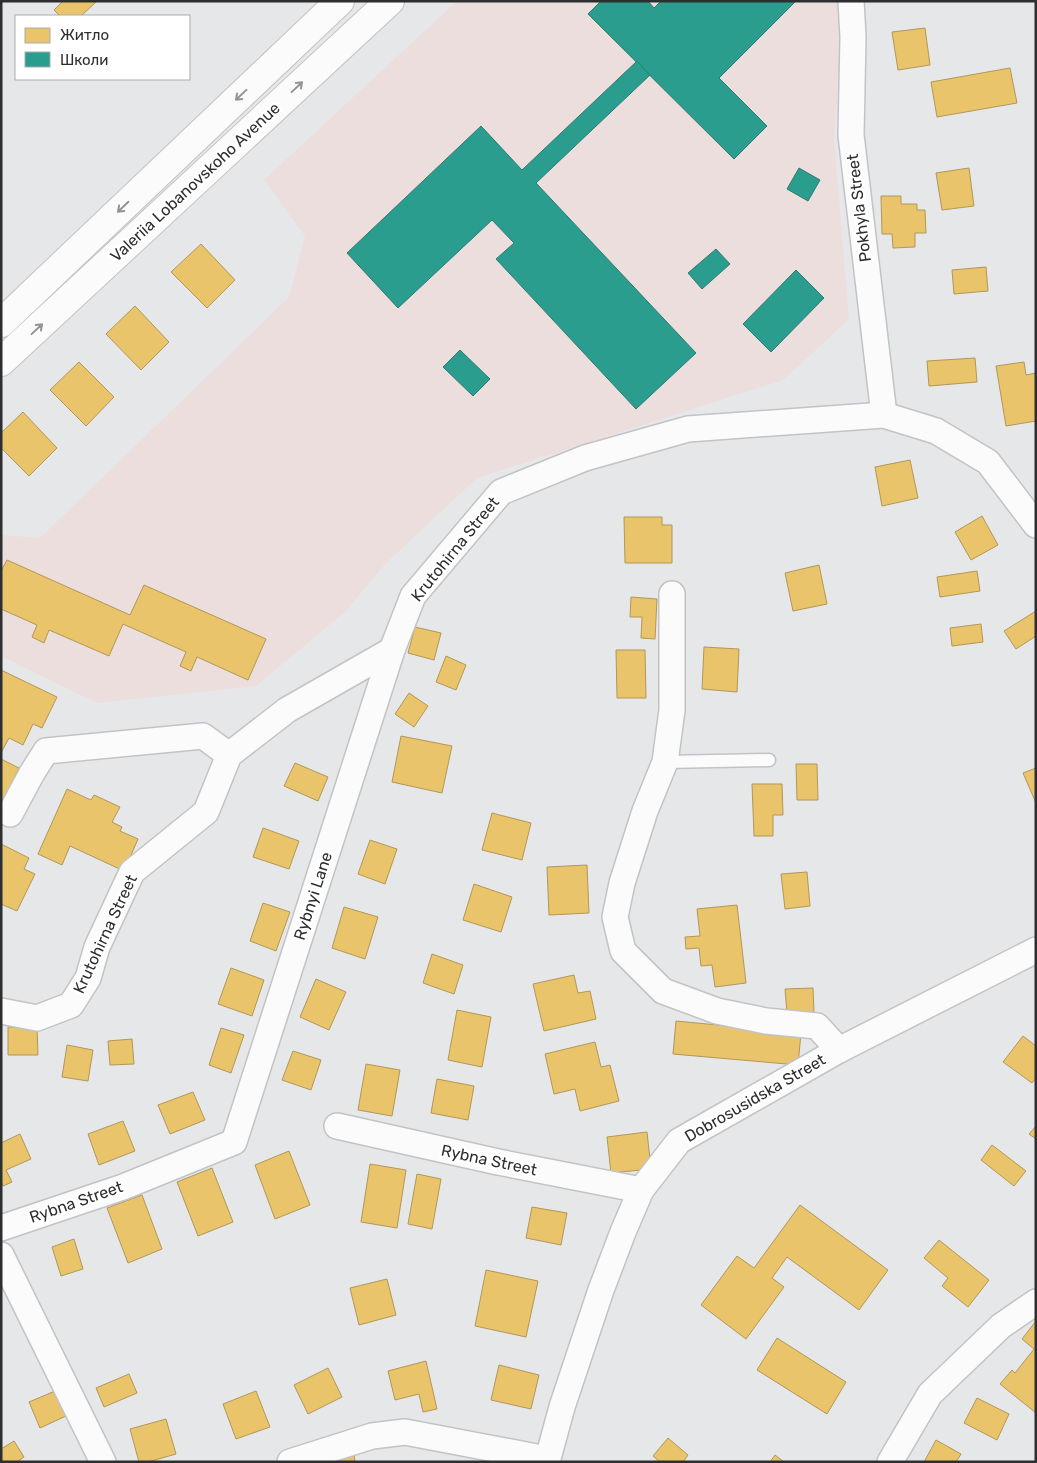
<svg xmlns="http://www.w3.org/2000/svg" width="1037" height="1463" viewBox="0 0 1037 1463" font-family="Rubik,sans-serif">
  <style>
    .education { fill: #ecdedc }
    .homes { fill: #e9c46a; stroke: #b19758 }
    .schools { fill: #2a9d8f; stroke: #2b7c72 }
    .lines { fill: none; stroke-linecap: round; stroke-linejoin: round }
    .lane-casing { stroke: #c2c3c4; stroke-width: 15 }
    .street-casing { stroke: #c2c3c4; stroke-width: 28 }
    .primary-casing { stroke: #c2c3c4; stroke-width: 30 }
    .lane { stroke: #fbfbfc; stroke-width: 12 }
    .street { stroke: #fbfbfc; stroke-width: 25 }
    .primary { stroke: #fbfbfc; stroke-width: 28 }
    .oneway { stroke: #949496 }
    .labels { text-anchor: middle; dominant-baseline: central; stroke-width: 5; stroke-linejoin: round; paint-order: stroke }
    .street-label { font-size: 16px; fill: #2d2e2f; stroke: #fff }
  </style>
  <rect width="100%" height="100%" fill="#e6e7e9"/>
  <path class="education" d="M457,1H844L834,138L849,319L783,380L477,478L385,564L346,611L256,686L97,703L1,656V535L40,538L289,297L305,236L264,180Z"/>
  <g class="homes">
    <path d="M63,1H95L96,2L81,16H60L54,10Z"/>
    <path d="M925,28L930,65L898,70L892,32Z"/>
    <path d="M1010,68L1017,103L937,117L931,82Z"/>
    <path d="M969,168L974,206L942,210L936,173Z"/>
    <path d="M881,196H901V204H917V210H925L926,233H915V247L893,248L892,234H882Z"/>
    <path d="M201,244L235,280L207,308L171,272Z"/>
    <path d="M986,267L988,291L954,294L952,270Z"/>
    <path d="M135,306L169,342L141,370L106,334Z"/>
    <path d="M975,358L977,382L929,386L927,361Z"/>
    <path d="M79,362L114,397L86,426L50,390Z"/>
    <path d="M1024,362L1026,375L1036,373V421L1006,426L996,366Z"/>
    <path d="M23,412L57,448L29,476L1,448V433Z"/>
    <path d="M910,460L918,498L882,506L875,467Z"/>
    <path d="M982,516L998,545L971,560L955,532Z"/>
    <path d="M624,517H662V525H672V563H625Z"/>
    <path d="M7,560L130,615L144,585L266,639L248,680L197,657L191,671L180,666L186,652L123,624L109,656L49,630L44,643L32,637L37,625L1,609V571Z"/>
    <path d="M819,565L827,604L793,611L785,573Z"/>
    <path d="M977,571L980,591L940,597L937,577Z"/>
    <path d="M631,597L657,599L655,639L641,638L642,617H630Z"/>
    <path d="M1036,611V636L1016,649L1004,631Z"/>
    <path d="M981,624L983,642L952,646L950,628Z"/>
    <path d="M415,627L441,633L434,660L408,653Z"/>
    <path d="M704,647L739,649L737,692L702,689Z"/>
    <path d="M616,650H645L646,698H617Z"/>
    <path d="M446,656L466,665L456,690L436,682Z"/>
    <path d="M1,670L57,697L42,728L33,724L23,745L9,738L1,753Z"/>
    <path d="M409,693L428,706L414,727L395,714Z"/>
    <path d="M401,736L452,746L442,793L392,782Z"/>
    <path d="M1,759L19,768L2,803H1Z"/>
    <path d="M295,763L328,777L318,801L284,786Z"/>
    <path d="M796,764H817L818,800H797Z"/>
    <path d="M1036,768V803L1023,773Z"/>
    <path d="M752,784H782L783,815H773V836H754Z"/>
    <path d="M67,789L91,800L94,795L120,807L112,822L122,827L120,831L138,839L124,871L70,846L62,865L38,854Z"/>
    <path d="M492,813L531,823L522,860L482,850Z"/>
    <path d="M263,828L299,841L289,869L253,857Z"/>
    <path d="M370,840L397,849L385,884L358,874Z"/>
    <path d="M1,844L29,858L24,869L35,874L17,911L1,904Z"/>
    <path d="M587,865L589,913L549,915L547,867Z"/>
    <path d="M807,872L810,906L785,909L781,874Z"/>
    <path d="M474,884L512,897L501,932L463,920Z"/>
    <path d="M263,903L290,912L276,951L250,941Z"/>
    <path d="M737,905L746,983L715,987L712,965L701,966L699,948L686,949L685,937L700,936L697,909Z"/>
    <path d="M344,907L378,917L365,959L332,948Z"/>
    <path d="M432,954L463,965L454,994L423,983Z"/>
    <path d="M231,968L264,980L252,1016L218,1004Z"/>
    <path d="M574,975L578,993L590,991L596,1019L544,1031L533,984Z"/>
    <path d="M316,979L346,992L329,1030L300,1017Z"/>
    <path d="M813,988L814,1013L787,1014L785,989Z"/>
    <path d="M457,1010L491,1017L482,1067L448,1060Z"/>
    <path d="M676,1021L801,1033L798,1065L673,1054Z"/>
    <path d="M8,1027H37L38,1055H8Z"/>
    <path d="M221,1028L244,1035L231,1073L209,1065Z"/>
    <path d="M1023,1036L1036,1046V1078L1032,1083L1003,1062Z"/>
    <path d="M132,1039L134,1064L110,1065L108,1041Z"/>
    <path d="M595,1042L601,1067L610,1065L619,1101L580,1111L575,1089L554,1094L545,1054Z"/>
    <path d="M67,1045L93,1050L88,1081L62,1077Z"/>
    <path d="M293,1051L321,1060L311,1090L282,1080Z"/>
    <path d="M366,1064L400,1070L392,1116L358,1110Z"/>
    <path d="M437,1079L474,1086L468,1120L431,1113Z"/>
    <path d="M193,1092L205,1120L170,1134L158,1105Z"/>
    <path d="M123,1121L135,1151L99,1165L88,1134Z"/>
    <path d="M1036,1126V1139L1029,1134Z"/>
    <path d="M647,1132L651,1169L611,1173L607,1137Z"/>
    <path d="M20,1134L31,1159L6,1170L12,1182L3,1186L1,1182V1143Z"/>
    <path d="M992,1145L1026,1171L1014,1186L981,1160Z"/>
    <path d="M289,1151L310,1205L275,1219L255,1165Z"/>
    <path d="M370,1164L406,1170L397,1228L361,1222Z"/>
    <path d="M212,1168L233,1222L198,1236L177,1182Z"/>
    <path d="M417,1174L441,1179L432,1229L408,1224Z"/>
    <path d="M142,1195L162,1249L128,1263L107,1208Z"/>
    <path d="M800,1205L888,1270L859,1310L787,1257L772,1278L784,1287L746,1339L701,1305L737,1256L754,1268Z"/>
    <path d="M532,1207L567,1213L561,1245L526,1238Z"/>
    <path d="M74,1239L83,1269L61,1276L52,1247Z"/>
    <path d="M939,1240L989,1280L968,1307L942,1286L948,1278L924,1258Z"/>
    <path d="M486,1270L538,1281L526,1337L475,1326Z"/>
    <path d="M387,1279L396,1315L359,1325L350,1288Z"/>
    <path d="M1036,1321V1413L1000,1384L1012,1370L1015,1373L1034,1349L1022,1339Z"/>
    <path d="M777,1338L846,1382L827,1414L757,1370Z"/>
    <path d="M426,1361L437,1409L423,1412L419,1394L395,1400L388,1371Z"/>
    <path d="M499,1365L539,1375L531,1409L491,1400Z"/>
    <path d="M328,1368L342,1397L308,1414L294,1385Z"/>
    <path d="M129,1374L137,1393L104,1407L96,1388Z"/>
    <path d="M55,1391L66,1416L40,1428L29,1402Z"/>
    <path d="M256,1391L270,1427L236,1439L223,1404Z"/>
    <path d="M977,1398L1009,1414L997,1440L964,1423Z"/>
    <path d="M166,1419L176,1454L148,1462H139L130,1429Z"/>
    <path d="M668,1438L688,1455L683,1462H660L653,1456Z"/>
    <path d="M936,1440L961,1454L956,1462H924Z"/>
    <path d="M14,1441L24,1457L17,1462H1V1449Z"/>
    <path d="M354,1454L355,1462H335V1458Z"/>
    <path d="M775,1455L784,1462H770Z"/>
  </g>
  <g class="schools">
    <path d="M601,1H648L654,8L661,1H796L719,78L767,126L734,159L588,14Z"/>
    <path d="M637,61L650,75L536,183L696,353L636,409L496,259L514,243L492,220L398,308L347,253L481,126L522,170Z"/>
    <path d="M799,168L820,180L808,201L787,189Z"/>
    <path d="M716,249L730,264L702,289L688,273Z"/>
    <path d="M796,270L824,298L771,352L743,324Z"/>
    <path d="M460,350L490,379L473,396L443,367Z"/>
  </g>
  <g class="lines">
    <defs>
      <path id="lane" d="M665,762L769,760"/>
      <g id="street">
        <path d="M851,1L853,37L851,135L884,415"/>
        <path d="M672,594V710L665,762L645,811L622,883L615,917L623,951L663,991L717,1011L766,1021L817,1026L839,1050"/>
        <path d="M10,814L32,773L46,751L203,736L229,755"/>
        <path d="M1,1011L37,1018L71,1005L88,978L97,947L132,872L206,812L229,755L287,710L392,650"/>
        <path d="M337,1126L498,1162L641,1190"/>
        <path d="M1,1228L123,1187L234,1142L392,650L413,596L501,492L585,458L688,429L884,415L936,431L988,462L1036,525"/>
        <path d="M1,1255L103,1462"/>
        <path d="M290,1462L372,1436L405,1432L547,1459"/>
        <path d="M547,1462L562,1407L601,1290L623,1232L641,1190L679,1141L839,1050L1036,950"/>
        <path d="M890,1462L930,1394L1001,1326L1036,1302"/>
      </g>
      <g id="primary">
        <path d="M1,323L340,1"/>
        <path d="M1,362L390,1"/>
      </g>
    </defs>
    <use href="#lane" class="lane-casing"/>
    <use href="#street" class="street-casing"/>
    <use href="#primary" class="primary-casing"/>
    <use href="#lane" class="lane"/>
    <use href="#street" class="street"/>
    <use href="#primary" class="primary"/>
  </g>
  <defs><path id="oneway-shaft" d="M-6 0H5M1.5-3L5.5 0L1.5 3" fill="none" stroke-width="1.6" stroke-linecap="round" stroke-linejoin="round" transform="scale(1.25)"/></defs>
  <g class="oneway">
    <use href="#oneway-shaft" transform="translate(297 87) rotate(-43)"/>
    <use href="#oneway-shaft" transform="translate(241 95) rotate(137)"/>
    <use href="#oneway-shaft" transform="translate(123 207) rotate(136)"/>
    <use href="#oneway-shaft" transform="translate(37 329) rotate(-43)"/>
  </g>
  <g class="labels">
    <g class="street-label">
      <text transform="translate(195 182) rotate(-43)">Valeriia Lobanovskoho Avenue</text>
      <text transform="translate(859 208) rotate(-97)">Pokhyla Street</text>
      <text transform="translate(455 549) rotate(-51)">Krutohirna Street</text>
      <text transform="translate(313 896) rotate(-72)">Rybnyi Lane</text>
      <text transform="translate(105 934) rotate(-65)">Krutohirna Street</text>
      <text transform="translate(755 1098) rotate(-30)">Dobrosusidska Street</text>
      <text transform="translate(489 1160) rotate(12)">Rybna Street</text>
      <text transform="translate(76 1202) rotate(-19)">Rybna Street</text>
    </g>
  </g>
  <rect width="1037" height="1463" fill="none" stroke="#2d2e2f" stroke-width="5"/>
  <rect x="15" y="15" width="175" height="65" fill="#ffffff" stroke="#ababac"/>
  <rect x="25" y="28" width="25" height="15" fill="#e9c46a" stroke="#ababac"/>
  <text x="60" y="40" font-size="15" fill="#2d2e2f">Житло</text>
  <rect x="25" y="52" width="25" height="15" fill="#2a9d8f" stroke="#ababac"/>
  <text x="60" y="65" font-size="15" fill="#2d2e2f">Школи</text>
</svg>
